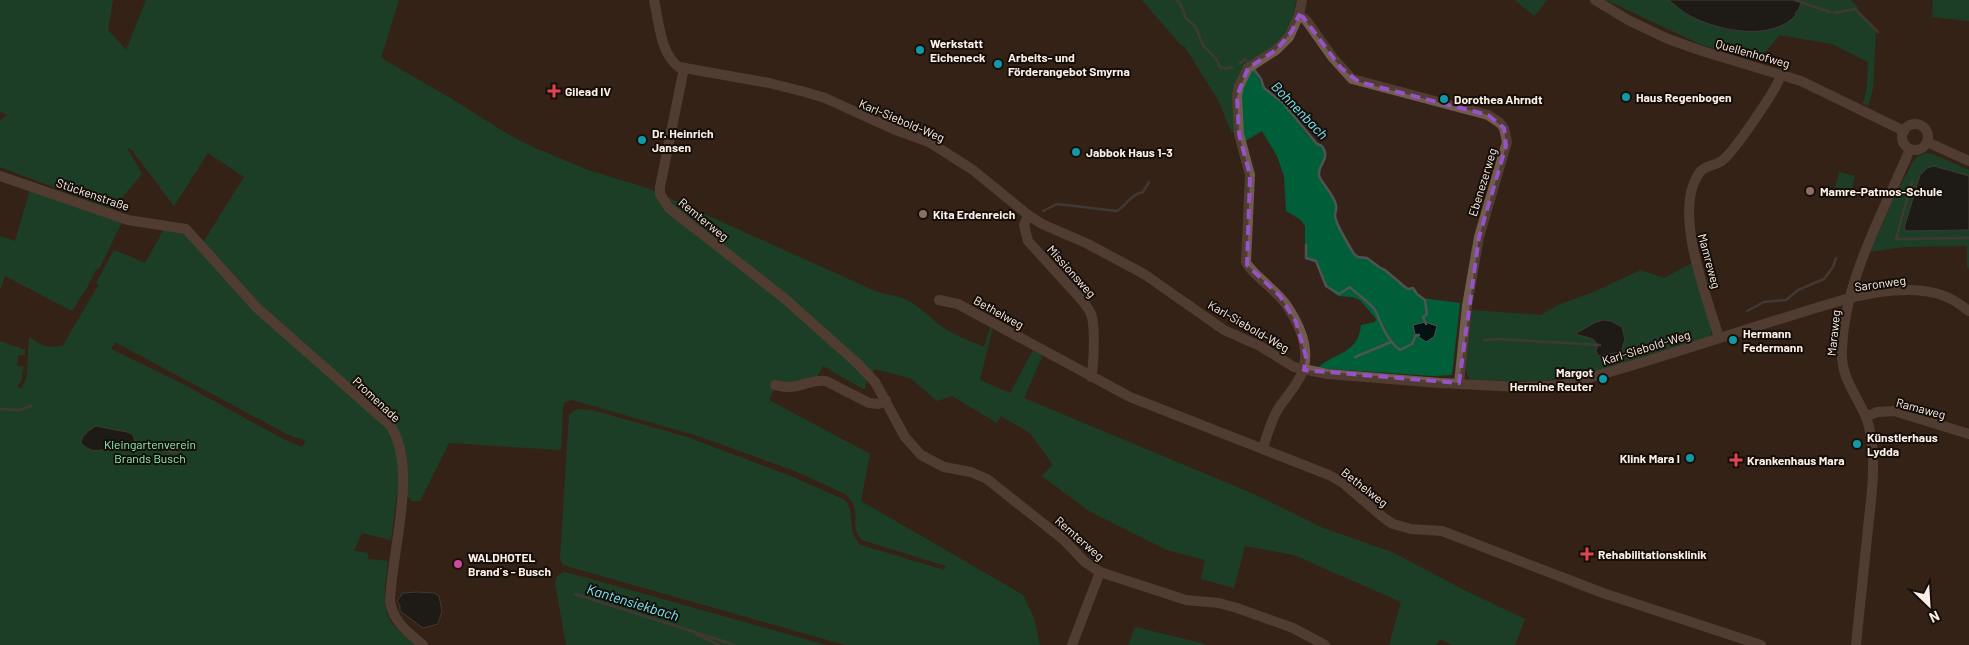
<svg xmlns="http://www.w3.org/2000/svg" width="1969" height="645" viewBox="0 0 1969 645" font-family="Barlow,sans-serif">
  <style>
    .green { fill: #005f39; fill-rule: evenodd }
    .water { fill: #041214; stroke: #4e5454 }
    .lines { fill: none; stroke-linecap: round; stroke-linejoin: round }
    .stream { stroke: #4e5454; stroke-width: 2.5 }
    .minor { stroke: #715b4f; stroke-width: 10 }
    .marked { fill: none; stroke: #9553c7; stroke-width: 4; stroke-dasharray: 10 6; stroke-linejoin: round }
    .culture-dot { fill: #0f9aa8; stroke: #160e09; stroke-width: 2 }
    .health-dot { fill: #e0444e; stroke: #160e09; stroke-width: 2 }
    .education-dot { fill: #8d6e63; stroke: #160e09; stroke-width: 2 }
    .hotel-dot { fill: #d1479c; stroke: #160e09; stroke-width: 2 }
    .labels { text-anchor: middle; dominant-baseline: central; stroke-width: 4; stroke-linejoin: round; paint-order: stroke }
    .poi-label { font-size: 12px; font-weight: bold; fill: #fcefe8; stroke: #160e09; text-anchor: start }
    .street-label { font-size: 12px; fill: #fcefe8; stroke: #160e09 }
    .park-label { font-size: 12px; fill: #85f1b5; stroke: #160e09 }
    .water-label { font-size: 14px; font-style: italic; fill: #76e8f7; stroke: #160e09 }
  </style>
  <rect width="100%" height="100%" fill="#352218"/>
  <g class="green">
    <path d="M0,0H113L108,30L126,50L146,0H399L381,58L452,99L509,135L537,149L588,170L647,188L877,292C887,295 897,295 907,300C919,306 930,318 941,326C954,335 969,341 984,347L991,326L993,327L980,380L1010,393L1033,350L1043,355L1024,398L1256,495L1323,528L1392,552L1462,589L1525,619L1515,645H1452L1440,639L1436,645H1389L1401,602L1294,555L1245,546L1234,588L1201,579L1205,560L1167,550L1089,511L1042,476L1052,465L1051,462L1030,433L1001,416L997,423L952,396L937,401L910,378L875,369L867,379L865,389H863L823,366L816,378L799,384L778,382L769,400L870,454L861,501L1023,595L1034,618L1040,645H845L563,565L560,559L569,414L578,409L592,410L687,437L793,477L845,500C857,516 845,532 861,545L944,570L946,566L862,540C848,526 864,509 845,494L795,471L698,436L572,400L565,402L563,408L561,450L449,443L420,501H412L405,494L397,493L391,540L362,533L354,551L368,553V559L388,561C386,582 379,609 395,627C401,633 409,639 416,645H0V341L25,350V355H18L17,366L24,367L21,381L17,386L22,389L27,375L29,338H31C39,345 53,350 63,345L99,284L96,283L114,250L145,263L164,229L185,234L199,247L204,241L244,177L208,153L174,206L132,150L127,148L142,174L112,209L0,167V121L7,115L0,111ZM115,342L287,434L306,441L302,447L283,439L183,384L111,349Z"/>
    <path d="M1142,0H1296C1291,39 1280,43 1249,63L1234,132L1232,133L1218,100L1185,47L1180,44Z"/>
    <path d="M1515,0H1547L1534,16Z"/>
    <path d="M1606,0H1668L1723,29L1736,31L1768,30L1795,14L1799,9L1802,0H1851L1858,7V12L1876,31L1873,89L1868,106L1863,104L1867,87L1868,62L1832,44L1780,35L1765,52L1763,62L1702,45Z"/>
    <path d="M1933,0H1969V21L1932,17Z"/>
    <path d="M1252,67C1257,74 1260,82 1264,88C1268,94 1277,98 1282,103C1293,113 1308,142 1322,146C1331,160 1318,163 1319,175C1320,182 1334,194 1336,205C1337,209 1335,213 1335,216C1336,225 1350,247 1354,255L1358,257L1367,258L1379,267L1385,270L1405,287L1408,289L1413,288L1421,298L1460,303L1452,375L1433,376L1317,368C1336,352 1358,354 1361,325L1375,322L1376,319L1360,300L1352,297L1338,296L1326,287L1316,261L1305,259V226L1301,220L1286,211L1284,176L1277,156L1262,131L1244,142L1238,108L1247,73Z"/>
    <path d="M1927,153L1932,154L1969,170V176L1934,166L1907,231L1968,230L1969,228V268L1967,267V246L1904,247L1870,252L1893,200L1913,162L1917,157Z"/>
    <path d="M1839,172L1855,176L1850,196L1834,192Z"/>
    <path d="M30,190L122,222L100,267L95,271L88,286L72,311L5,276L0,290V236L15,241Z"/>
    <path d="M1692,263L1712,327L1710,336L1583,375C1545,383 1508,382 1470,379C1459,368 1469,326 1471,310L1541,315L1558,305L1591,293L1641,270L1664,278ZM1604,320L1611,321L1622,348L1620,350L1598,345L1593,339L1576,334L1596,322Z"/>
    <path d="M564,572L580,576L826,645H566L555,583L557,576Z"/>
    <path d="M1135,627L1201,643L1206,645H1128Z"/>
  </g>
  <g class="water">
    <path d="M1668,0H1802L1799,9L1795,13L1796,15C1772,42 1719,31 1690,16C1682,12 1676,5 1668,0Z"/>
    <path d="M1934,166L1969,176V230L1906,231L1904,228L1920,175L1927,168Z"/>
    <path d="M1604,320L1611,321L1622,327L1625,339L1621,352L1598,356L1596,351L1598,345L1593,339L1575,334L1596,322Z"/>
    <path d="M1425,322L1437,326L1434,337L1426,342L1415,334L1413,325Z"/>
    <path d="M96,426L127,432L132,434L135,440C130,444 126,442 120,444C105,448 94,457 81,443C81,436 90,429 96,426Z"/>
    <path d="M417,592L434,593L439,596L442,611L438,624L423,628L400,611V606L397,601L403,593Z"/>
  </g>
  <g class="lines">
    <g class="stream">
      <path d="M1176,0L1180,3L1186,18L1195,26L1203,45L1216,59L1220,67L1226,69L1232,67"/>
      <path d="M1795,0L1830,12"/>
      <path d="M1834,13L1855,9L1878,32"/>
      <path d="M1240,63L1245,59L1249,63"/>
      <path d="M1253,68L1261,79L1264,88L1283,103L1317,144L1322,146C1331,160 1318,163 1319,175C1320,182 1334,194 1336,205C1337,209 1335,212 1335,216C1336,225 1350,247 1354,254L1358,257L1367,258L1379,267L1385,270L1405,287L1408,289L1413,288L1417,294L1425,300L1427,314L1423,317L1426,324"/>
      <path d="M1912,181L1896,239L1969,238"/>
      <path d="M1043,211L1057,204L1117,211C1127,205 1131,194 1143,192L1149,182"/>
      <path d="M1306,245V258L1316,261L1326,286L1339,294L1350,287C1357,295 1372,303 1376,312C1382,326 1387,340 1400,350L1412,344L1416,335H1419"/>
      <path d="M1747,311L1764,302L1786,300L1798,290L1824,279L1833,267L1836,258"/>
      <path d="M1484,340L1498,339L1600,345"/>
      <path d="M1355,357L1391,342"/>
      <path d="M0,409L20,410L31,406"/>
      <path d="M150,447L178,453"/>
      <path d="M575,594L735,645"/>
      <path d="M696,634L719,645"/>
    </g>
    <g class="minor">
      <path d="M654,0C659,21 660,54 679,67L769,83L805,92L825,98L893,129L929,142L973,170L1028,215L1042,224L1088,244L1144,274L1224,330L1260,346L1294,367L1327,374L1440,383L1519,387L1562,385C1635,367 1708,341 1780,319C1821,307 1866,289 1910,290C1935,291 1949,295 1969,311"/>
      <path d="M1595,0L1628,20L1668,39L1702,51L1801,81L1904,131"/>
      <path d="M1299,15L1306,20L1333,58L1352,79L1488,115L1500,123L1504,128L1507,142L1479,237L1467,306L1459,383"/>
      <path d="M684,68L660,187V194L669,208L784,298L857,363L875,382L905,437L921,455L944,467L971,472L987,479L1064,540L1085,562L1100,572L1186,600L1219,603L1237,608L1293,628L1325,645"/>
      <circle cx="1915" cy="137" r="13"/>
      <path d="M1927,142L1969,161"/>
      <path d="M0,176L128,220L186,229L256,307L390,425C419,469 391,552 390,602C394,623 408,632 423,645"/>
      <path d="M1028,215L1024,225L1028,241L1079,297C1084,303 1090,309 1092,317C1095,331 1094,364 1091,377"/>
      <path d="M939,300L958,304L1130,397L1329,475L1343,483L1384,518L1393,524L1411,529L1442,531L1603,593L1761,645"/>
      <path d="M1719,338C1707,297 1673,213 1698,175C1704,164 1715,167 1723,160C1735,150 1777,89 1781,75"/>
      <path d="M775,385C799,392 808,378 826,381L869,403L879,404L886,400"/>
      <path d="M1866,417L1877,412L1894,411L1969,434"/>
      <path d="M1263,448C1267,435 1271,421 1278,409C1285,398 1294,389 1300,377C1312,354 1301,327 1287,306C1278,291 1251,274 1246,262L1250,175L1239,134L1237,96L1239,86L1248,68L1276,50L1289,37L1299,15L1302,0"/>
      <path d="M1072,645L1100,572"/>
      <path d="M1856,645C1860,606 1864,567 1868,528C1871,501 1875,472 1872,445C1871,435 1869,424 1865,415C1855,393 1840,375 1842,349C1845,277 1883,214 1910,149"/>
    </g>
  </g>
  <path d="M0 0H1969V645H0ZM1299,15L1303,17L1341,68L1359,82L1488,115L1504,128L1506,146L1479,237L1459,383L1304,370L1306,357L1296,322L1280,296L1247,265L1250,175L1239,134L1237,96L1248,68L1276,50L1292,31Z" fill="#352218" fill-opacity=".55" fill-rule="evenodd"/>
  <path class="marked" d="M1299,15L1303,17L1341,68L1359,82L1488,115L1504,128L1506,146L1479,237L1459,383L1304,370L1306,357L1296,322L1280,296L1247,265L1250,175L1239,134L1237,96L1248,68L1276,50L1292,31Z"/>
  <g class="culture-dot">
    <circle cx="920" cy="50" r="5"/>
    <circle cx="998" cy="64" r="5"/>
    <circle cx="1626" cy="97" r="5"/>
    <circle cx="1444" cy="99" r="5"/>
    <circle cx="642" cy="140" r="5"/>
    <circle cx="1076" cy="152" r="5"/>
    <circle cx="1733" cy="340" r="5"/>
    <circle cx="1603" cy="379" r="5"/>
    <circle cx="1857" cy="444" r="5"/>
    <circle cx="1690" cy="458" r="5"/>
  </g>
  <g class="health-dot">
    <path d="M551.5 83.5h5v5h5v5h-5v5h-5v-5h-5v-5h5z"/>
    <path d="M1733.5 452.5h5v5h5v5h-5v5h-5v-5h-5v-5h5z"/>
    <path d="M1584.5 546.5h5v5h5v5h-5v5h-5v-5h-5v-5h5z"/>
  </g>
  <g class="education-dot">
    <circle cx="1810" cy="191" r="5"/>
    <circle cx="923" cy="214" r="5"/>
  </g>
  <circle class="hotel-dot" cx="458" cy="564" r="5"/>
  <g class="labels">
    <g class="poi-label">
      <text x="930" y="43">Werkstatt<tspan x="930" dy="14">Eicheneck</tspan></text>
      <text x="1008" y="57">Arbeits- und<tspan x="1008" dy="14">Förderangebot Smyrna</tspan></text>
      <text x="565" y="91">Gilead IV</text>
      <text x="1636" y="97">Haus Regenbogen</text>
      <text x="1454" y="99">Dorothea Ahrndt</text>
      <text x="652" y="133">Dr. Heinrich<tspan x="652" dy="14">Jansen</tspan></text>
      <text x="1086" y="152">Jabbok Haus 1-3</text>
      <text x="1820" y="191">Mamre-Patmos-Schule</text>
      <text x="933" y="214">Kita Erdenreich</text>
      <text x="1743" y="333">Hermann<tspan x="1743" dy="14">Federmann</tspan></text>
      <text x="1593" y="372" text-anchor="end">Margot<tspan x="1593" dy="14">Hermine Reuter</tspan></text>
      <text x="1867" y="437">Künstlerhaus<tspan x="1867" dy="14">Lydda</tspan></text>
      <text x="1680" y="458" text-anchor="end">Klink Mara I</text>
      <text x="1747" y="460">Krankenhaus Mara</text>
      <text x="1598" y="554">Rehabilitationsklinik</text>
      <text x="468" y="557">WALDHOTEL<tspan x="468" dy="14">Brand´s - Busch</tspan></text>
    </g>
    <g class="street-label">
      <text transform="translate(1753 53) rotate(16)">Quellenhofweg</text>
      <text transform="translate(902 120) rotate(23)">Karl-Siebold-Weg</text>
      <text transform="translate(1482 182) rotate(-73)">Ebenezerweg</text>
      <text transform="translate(93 194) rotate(19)">Stückenstraße</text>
      <text transform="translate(704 219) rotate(39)">Remterweg</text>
      <text transform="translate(1710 261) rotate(75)">Mamreweg</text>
      <text transform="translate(1072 271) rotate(48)">Missionsweg</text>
      <text transform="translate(1880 283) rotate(-8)">Saronweg</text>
      <text transform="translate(999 312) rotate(29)">Bethelweg</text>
      <text transform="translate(1249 326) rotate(30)">Karl-Siebold-Weg</text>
      <text transform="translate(1833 333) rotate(-84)">Maraweg</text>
      <text transform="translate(1646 347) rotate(-17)">Karl-Siebold-Weg</text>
      <text transform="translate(377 399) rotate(43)">Promenade</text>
      <text transform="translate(1921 408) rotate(15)">Ramaweg</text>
      <text transform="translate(1365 487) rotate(38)">Bethelweg</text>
      <text transform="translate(1080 538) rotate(41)">Remterweg</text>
    </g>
    <g class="park-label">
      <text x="150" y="444">Kleingartenverein<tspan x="150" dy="14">Brands Busch</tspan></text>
    </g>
    <g class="water-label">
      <text transform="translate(1300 110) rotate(46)">Bohnenbach</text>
      <text transform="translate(633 602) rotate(17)">Kantensiekbach</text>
    </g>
  </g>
  <g transform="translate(1929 605) rotate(155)" stroke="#160e09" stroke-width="4" paint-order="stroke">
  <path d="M0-4L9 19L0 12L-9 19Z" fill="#fcefe8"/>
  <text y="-8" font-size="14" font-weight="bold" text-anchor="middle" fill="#fcefe8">N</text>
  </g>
</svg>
